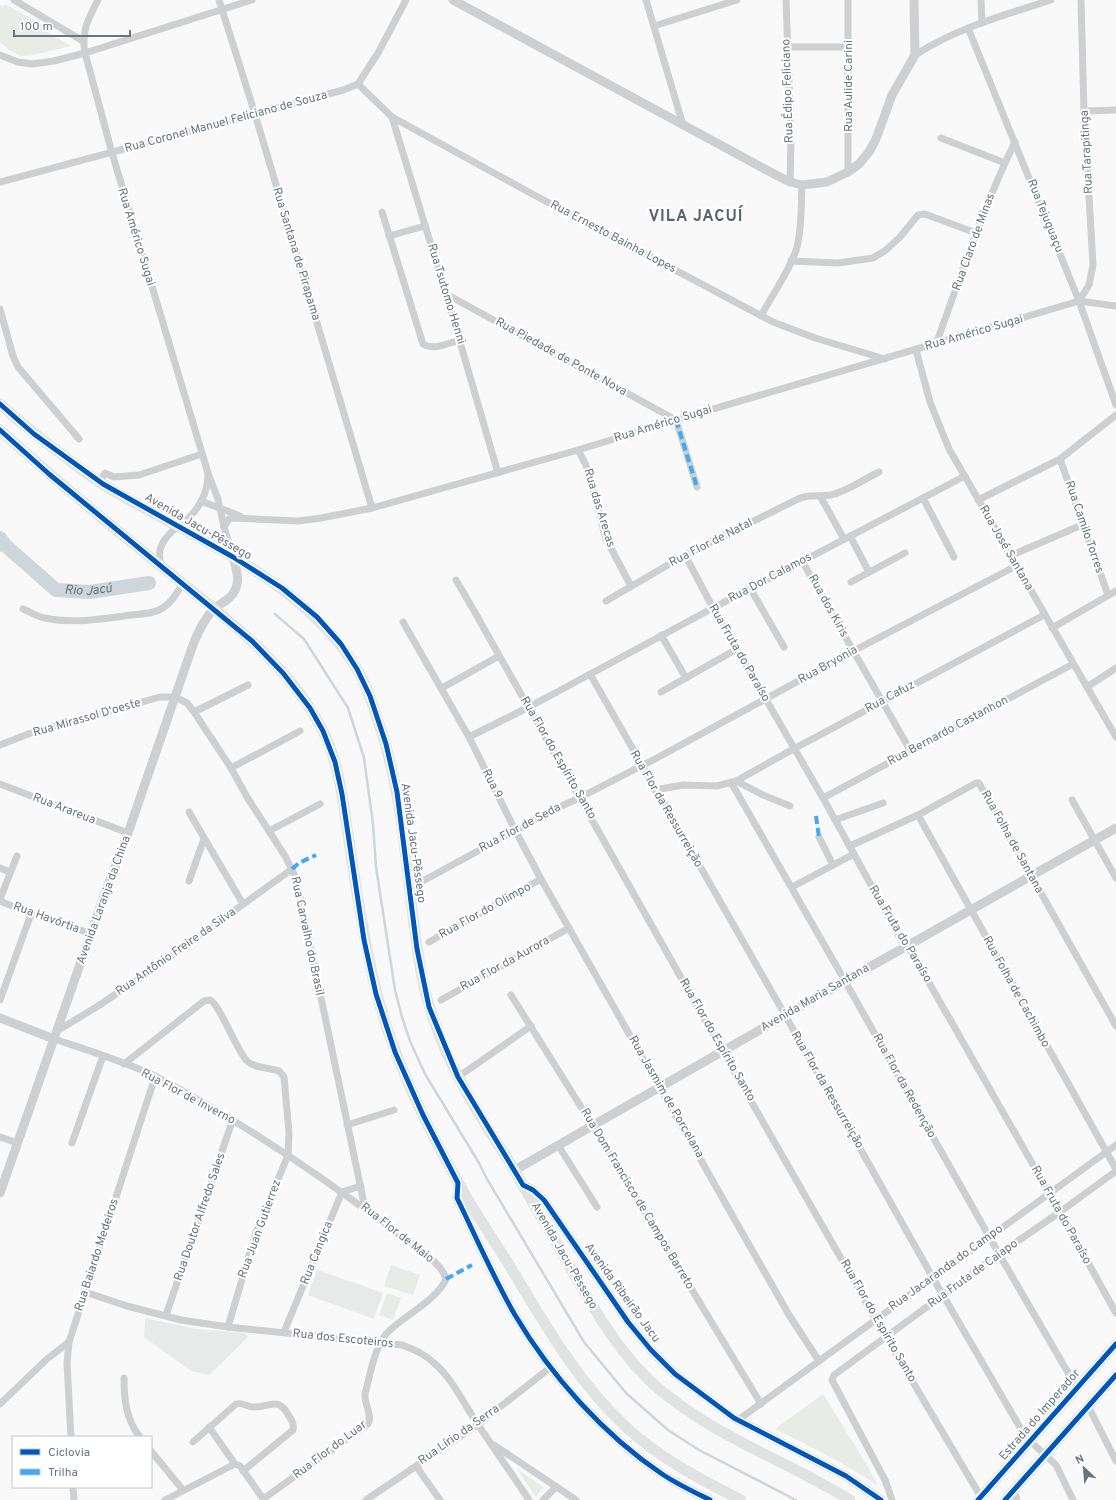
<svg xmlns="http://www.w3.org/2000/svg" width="1116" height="1500" viewBox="0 0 1116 1500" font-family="Overpass,sans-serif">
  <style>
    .built { fill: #e8e9e9 }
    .green { fill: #e8ebe6 }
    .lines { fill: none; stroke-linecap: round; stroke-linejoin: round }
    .stream { stroke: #ced6d9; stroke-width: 2.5 }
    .river { stroke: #ced6d9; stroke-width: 14 }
    .minor { stroke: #cecfd0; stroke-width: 7 }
    .tertiary { stroke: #cecfd0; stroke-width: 9 }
    .secondary { stroke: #e1e2e2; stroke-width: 10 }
    .trunk { stroke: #e1e2e2; stroke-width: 11 }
    .quiet { stroke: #3fa9f5; stroke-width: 4; stroke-dasharray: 8 4; stroke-linecap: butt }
    .cycleway-casing { stroke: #fff; stroke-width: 8 }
    .cycleway { stroke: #0057b8; stroke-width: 5 }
    .labels { text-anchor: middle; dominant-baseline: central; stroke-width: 4; stroke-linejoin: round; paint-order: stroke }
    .street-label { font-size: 12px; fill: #657683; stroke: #fff }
    .water-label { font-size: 13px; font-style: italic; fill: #60757c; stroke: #fff }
    .district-label { font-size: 16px; font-weight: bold; letter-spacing: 1px; fill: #57646e; stroke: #fff }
  </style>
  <rect width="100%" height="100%" fill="#f9f9f9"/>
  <g class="built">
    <path d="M317,1270L383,1293L374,1319L308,1295Z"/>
    <path d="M145,1318L197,1329L245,1333L248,1337L209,1375L191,1371L144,1337Z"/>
  </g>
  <g class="green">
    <path d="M5,4L42,25L40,28L71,46L28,56H21L9,50L0,42V5L3,7Z"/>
    <path d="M391,1265L420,1275L413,1295L384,1286Z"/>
    <path d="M387,1293L401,1298L393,1320L379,1315Z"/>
    <path d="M823,1394L867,1465L878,1486C846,1464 810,1446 775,1429Z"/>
    <path d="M516,1468L543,1487L536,1497Z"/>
  </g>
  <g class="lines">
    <g class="stream">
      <path d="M0,551L5,545"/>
      <path d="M275,614L304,639L348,708L364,758L373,824L376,867L395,990L402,1017L410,1041L425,1074L479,1163L487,1179L584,1342L626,1393L668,1430L699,1450L796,1500"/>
    </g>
    <path class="river" id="s1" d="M0,538L5,545L56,590L90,592L149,583"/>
    <g class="minor">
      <path d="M14,0L83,41"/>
      <path d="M98,0C88,19 81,32 85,53L112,153L208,473L218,499L224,527L233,557"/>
      <path d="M219,0L255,114L372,508"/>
      <path d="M646,0L683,125"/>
      <path d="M786,0L791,138L790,182"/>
      <path d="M848,0V172"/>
      <path d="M981,0L982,23"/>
      <path d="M654,26L737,0"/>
      <path d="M968,28L1079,301L1116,405"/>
      <path d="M787,47H849"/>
      <path d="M0,55L18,62L32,64L54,61L85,53L252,0"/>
      <path d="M915,55C957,28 1004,15 1051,0"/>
      <path d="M358,84L392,117L536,196L773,322L815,338L885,359"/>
      <path d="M1084,111L1116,110"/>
      <path d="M392,117L446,294L498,473"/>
      <path d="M941,138L1005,163"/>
      <path d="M0,182L255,114L343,90L358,84L378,53L406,0"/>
      <path d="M382,212L423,344C433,351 449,343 460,340"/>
      <path d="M389,236L425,226"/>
      <path d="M791,261L838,263L873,258L886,250L900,237L918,215L925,214L976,233"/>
      <path d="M446,294L676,420L697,487"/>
      <path d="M1079,301L1089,285L1093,265L1084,111L1081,0"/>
      <path d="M0,309L13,356L18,367L79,439"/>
      <path d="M761,316C772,295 791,269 797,247C802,227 801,205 802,185"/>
      <path d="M936,344C961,276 983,207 1015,142"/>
      <path d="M916,350L930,402L949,449L1116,737"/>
      <path d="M578,450L585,463L588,471L606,539L631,586"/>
      <path d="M1060,459L1108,595"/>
      <path d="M99,482L105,473L114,477L139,475L202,454"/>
      <path d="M820,496L844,539"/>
      <path d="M923,498L954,557"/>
      <path d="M978,500L1060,459L1116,415"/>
      <path d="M201,501L240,516"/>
      <path d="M224,527L229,519L234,518L298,521L321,518L372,508L578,450L676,420L1079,301L1116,306"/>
      <path d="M850,536L869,572"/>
      <path d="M685,555L713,608L823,798L903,943L912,953L1060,1212L1116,1313"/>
      <path d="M1010,556L1084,524"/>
      <path d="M802,561L910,750"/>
      <path d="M161,566C160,561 159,555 160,550C163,537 175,529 184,522C198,511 208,493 208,475"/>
      <path d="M456,580L473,609L723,1052L886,1337L981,1497"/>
      <path d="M851,582L905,553"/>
      <path d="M750,588L784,647"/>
      <path d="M606,601L685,555L800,498C811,494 820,497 831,495C848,491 864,479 879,472"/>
      <path d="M23,609C30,612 38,617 45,618C73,624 103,619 131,615C140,614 151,614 159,610C170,605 177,593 183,583"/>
      <path d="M403,622L469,737L515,830L541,879L789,1315L819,1361"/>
      <path d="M1052,628L1116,591"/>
      <path d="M661,635L686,678"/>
      <path d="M590,674L785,1015L933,1278L1021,1429L1030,1441L1056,1465L1073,1500"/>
      <path d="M1087,687L1116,668"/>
      <path d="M442,688L499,656"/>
      <path d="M661,692L737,649"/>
      <path d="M194,712L248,685"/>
      <path d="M469,737L529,707L713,608L965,476"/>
      <path d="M0,745L31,733L160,697H175L187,703L194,712L231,768L247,797L285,856L296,878L365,1208"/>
      <path d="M231,768L300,731"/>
      <path d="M736,781L788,752L1044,615"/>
      <path d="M0,784L128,833"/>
      <path d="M732,784L845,981L999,1254L1077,1388"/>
      <path d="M655,790L683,785L717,786L736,781L763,795L790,806"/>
      <path d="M823,798L1073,664"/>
      <path d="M1072,800L1116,878"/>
      <path d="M189,812L243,904"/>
      <path d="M918,815L1116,1169"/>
      <path d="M835,820L883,803"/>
      <path d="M269,831L320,804"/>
      <path d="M819,837L833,865"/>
      <path d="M850,846L918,815L976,783H979L1116,1026"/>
      <path d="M0,868L10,872"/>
      <path d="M189,881L204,839"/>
      <path d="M421,882L553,810L579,798L655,759L861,647L1016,566"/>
      <path d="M792,887L854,854"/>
      <path d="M0,899L17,856"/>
      <path d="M0,901L31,914L92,934"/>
      <path d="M429,942L541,879"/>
      <path d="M511,995L593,1126L761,1404"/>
      <path d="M0,1000L31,914"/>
      <path d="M441,1000L569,928"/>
      <path d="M57,1031L98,1006L155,968L292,869"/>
      <path d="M54,1039C87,1050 126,1062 157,1077C242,1122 322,1176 398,1234C412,1245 442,1262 446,1279C438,1299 404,1316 389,1331C375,1344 370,1375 365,1394C364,1404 373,1415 368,1424L263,1499"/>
      <path d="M124,1064L204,1001C206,1001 208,1000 210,1000C219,1003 237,1051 247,1061C256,1069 269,1067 279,1071L284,1077L289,1133L288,1155L255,1235L228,1327"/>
      <path d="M458,1077L531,1026"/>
      <path d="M347,1125L394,1110"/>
      <path d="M0,1137L18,1143"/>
      <path d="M72,1143L103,1056"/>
      <path d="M558,1145L597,1207"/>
      <path d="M85,1292L127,1306L181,1320L228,1327L402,1345C414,1350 425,1354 434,1363C453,1379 463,1403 477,1423C494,1449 512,1474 529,1500"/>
      <path d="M166,1315L233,1119"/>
      <path d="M284,1332L342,1192L361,1186"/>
      <path d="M124,1378C124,1399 126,1420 140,1437"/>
      <path d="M0,1404L47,1359L69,1342"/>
      <path d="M1088,1406L1116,1461"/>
      <path d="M738,1420L1116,1145"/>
      <path d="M209,1427L235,1464"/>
      <path d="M71,1437L67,1363L69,1342L155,1077"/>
      <path d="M193,1442L236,1404C243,1402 247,1407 254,1407C272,1407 278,1396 289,1416C292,1421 294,1424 293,1430L243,1471"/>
      <path d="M494,1445L576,1500"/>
      <path d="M151,1451L183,1490"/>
      <path d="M416,1466L440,1500"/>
      <path d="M73,1487L74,1500"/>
      <path d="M1014,1490L1017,1500"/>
      <path d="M165,1500L235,1464L240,1466L264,1500"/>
      <path d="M366,1500L477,1425L551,1367"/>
      <path d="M543,1500L556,1487"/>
      <path d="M892,1500L885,1480L833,1382L832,1380L834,1375L999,1254L1060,1212L1116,1171"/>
    </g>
    <g class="tertiary">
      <path d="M453,0L774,174L790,182L802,185L827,182L848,172L859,164L869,152L876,139L892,95L915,55L914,0"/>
      <path d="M0,1018L54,1039"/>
      <path d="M515,1170L875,964L1116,828"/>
      <path d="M458,1183L457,1198C476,1237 493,1277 515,1315C551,1376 604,1435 662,1474C677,1484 694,1492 710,1500"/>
      <path d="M523,1185L533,1190L544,1200L628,1322L651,1350L675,1374L734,1418L846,1476L881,1500"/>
      <path d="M0,1193L105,893L128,833L194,642C199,631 204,619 213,610C218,605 225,602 230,597C242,586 237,571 233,557"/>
    </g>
    <g class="secondary">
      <path d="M978,1500L1116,1344"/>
      <path d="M1005,1500L1116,1375"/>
    </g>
    <g class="trunk">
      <path d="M0,404C20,422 41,439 63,455C76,466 90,476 104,485C191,538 296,575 353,663C366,682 372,703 379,724C407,805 406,893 422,977C433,1033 460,1084 490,1132C499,1146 509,1160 517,1175C534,1205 552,1235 569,1265C594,1309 620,1356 659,1389C716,1437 787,1461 850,1500"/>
      <path d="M0,430C52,477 106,522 161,566C219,613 288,662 322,729C340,764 343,804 349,841C356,889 363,935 374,982C390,1052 423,1120 458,1182C473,1210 491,1236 508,1263C543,1321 576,1381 627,1428C660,1458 701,1480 741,1500"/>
    </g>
    <g class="quiet">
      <path d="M676,420L697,487"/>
      <path d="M816,816L819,837"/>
      <path d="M292,869L299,863L316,855"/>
      <path d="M446,1279L472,1265"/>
    </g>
    <defs>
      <g id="cycleway">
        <path d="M0,404L34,434L103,484L233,557L282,588L317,617L341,644L357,669L370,696L386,744L397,792L417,949L429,1007L458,1077L523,1185L533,1190L544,1200L628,1322L651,1350L675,1374L734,1418L846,1476L881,1500"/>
        <path d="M0,430L49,474L252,641L283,673L310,708L323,731L335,762L342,794L364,940L376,994L395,1052L423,1115L458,1183L457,1198C476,1237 493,1277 515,1315C551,1376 604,1435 662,1474C677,1484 694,1492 710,1500"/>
        <path d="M978,1500L1116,1344"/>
        <path d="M1005,1500L1116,1375"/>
      </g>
    </defs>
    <use href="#cycleway" class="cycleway-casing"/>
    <use href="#cycleway" class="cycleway"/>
  </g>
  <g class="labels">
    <g class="street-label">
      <text transform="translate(849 86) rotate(-90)">Rua Aulide Carini</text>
      <text transform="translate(788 91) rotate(-92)">Rua Édipo Feliciano</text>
      <text transform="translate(226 122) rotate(-15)">Rua Coronel Manuel Feliciano de Souza</text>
      <text transform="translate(1087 152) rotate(-93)">Rua Tarapitinga</text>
      <text transform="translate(1045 216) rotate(68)">Rua Tejuguaçu</text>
      <text transform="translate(136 237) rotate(73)">Rua Américo Sugai</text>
      <text transform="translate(613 237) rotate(28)">Rua Ernesto Bainha Lopes</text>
      <text transform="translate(974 242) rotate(-70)">Rua Claro de Minas</text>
      <text transform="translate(296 254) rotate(73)">Rua Santana de Pirapama</text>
      <text transform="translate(446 294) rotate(73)">Rua Tsutomo Henni</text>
      <text transform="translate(974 333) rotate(-16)">Rua Américo Sugai</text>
      <text transform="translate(561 357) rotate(29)">Rua Piedade de Ponte Nova</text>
      <text transform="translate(663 424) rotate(-17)">Rua Américo Sugai</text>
      <text transform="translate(599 508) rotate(73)">Rua das Arecas</text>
      <text transform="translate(198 527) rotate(30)">Avenida Jacu-Pêssego</text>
      <text transform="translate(1084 527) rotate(71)">Rua Camilo Torres</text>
      <text transform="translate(711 543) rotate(-27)">Rua Flor de Natal</text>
      <text transform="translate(1006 548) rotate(60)">Rua José Santana</text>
      <text transform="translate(770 578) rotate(-28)">Rua Dor Calamos</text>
      <text transform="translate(828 606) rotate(61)">Rua dos Kiris</text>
      <text transform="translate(739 653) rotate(60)">Rua Fruta do Paraíso</text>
      <text transform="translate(828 665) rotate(-29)">Rua Bryonia</text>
      <text transform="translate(890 697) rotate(-28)">Rua Cafuz</text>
      <text transform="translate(87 718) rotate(-16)">Rua Mirassol D'oeste</text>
      <text transform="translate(948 731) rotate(-28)">Rua Bernardo Castanhon</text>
      <text transform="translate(558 758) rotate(60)">Rua Flor do Espírito Santo</text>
      <text transform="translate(492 784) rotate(63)">Rua 9</text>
      <text transform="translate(64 809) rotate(21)">Rua Arareua</text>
      <text transform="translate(666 809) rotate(60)">Rua Flor da Ressurreição</text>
      <text transform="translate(520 828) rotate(-28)">Rua Flor de Seda</text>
      <text transform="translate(1012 842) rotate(61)">Rua Folha de Santana</text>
      <text transform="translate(413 843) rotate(82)">Avenida Jacu-Pêssego</text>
      <text transform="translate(104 900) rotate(-70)">Avenida Laranja da China</text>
      <text transform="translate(485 911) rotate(-29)">Rua Flor do Olimpo</text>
      <text transform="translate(46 918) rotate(20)">Rua Havórtia</text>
      <text transform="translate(900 934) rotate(59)">Rua Fruta do Paraíso</text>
      <text transform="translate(307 936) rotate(78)">Rua Carvalho do Brasil</text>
      <text transform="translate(176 952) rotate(-35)">Rua Antônio Freire da Silva</text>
      <text transform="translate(505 964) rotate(-29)">Rua Flor da Aurora</text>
      <text transform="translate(1016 992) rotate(61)">Rua Folha de Cachimbo</text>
      <text transform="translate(815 998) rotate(-30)">Avenida Maria Santana</text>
      <text transform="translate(717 1040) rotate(60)">Rua Flor do Espírito Santo</text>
      <text transform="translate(904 1086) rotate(61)">Rua Flor da Redenção</text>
      <text transform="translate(827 1090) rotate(60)">Rua Flor da Ressurreição</text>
      <text transform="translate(188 1097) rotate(28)">Rua Flor de Inverno</text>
      <text transform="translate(666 1097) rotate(60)">Rua Jasmim de Porcelana</text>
      <text transform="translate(637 1199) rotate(59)">Rua Dom Francisco de Campos Barreto</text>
      <text transform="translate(1061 1215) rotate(61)">Rua Fruta do Paraíso</text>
      <text transform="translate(200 1217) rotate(-71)">Rua Doutor Alfredo Sales</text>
      <text transform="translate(260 1229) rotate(-70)">Rua Juan Gutierrez</text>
      <text transform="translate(397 1233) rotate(38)">Rua Flor de Maio</text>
      <text transform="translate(317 1253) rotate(-68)">Rua Cangica</text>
      <text transform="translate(97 1255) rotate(-72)">Rua Baiardo Medeiros</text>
      <text transform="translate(564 1256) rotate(60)">Avenida Jacu-Pêssego</text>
      <text transform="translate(946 1268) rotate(-36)">Rua Jacaranda do Campo</text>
      <text transform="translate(973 1274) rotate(-36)">Rua Fruta de Caiapo</text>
      <text transform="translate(622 1293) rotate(54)">Avenida Ribeirão Jacu</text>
      <text transform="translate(878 1321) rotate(60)">Rua Flor do Espírito Santo</text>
      <text transform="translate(343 1339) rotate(6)">Rua dos Escoteiros</text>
      <text transform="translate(1040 1415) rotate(-49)">Estrada do Imperador</text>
      <text transform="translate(459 1435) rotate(-35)">Rua Lírio da Serra</text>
      <text transform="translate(330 1450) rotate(-37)">Rua Flor do Luar</text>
    </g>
    <g class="water-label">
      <text stroke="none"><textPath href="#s1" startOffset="109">Rio Jacú</textPath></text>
    </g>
    <g class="district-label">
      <text x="696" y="217">VILA JACUÍ</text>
    </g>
  </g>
  <rect x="12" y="1436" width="140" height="52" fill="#ffffff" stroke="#c1c8cd"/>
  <rect x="20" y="1449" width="20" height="6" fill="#0057b8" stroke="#c1c8cd"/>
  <text x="48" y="1456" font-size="12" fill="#657683">Ciclovia</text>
  <rect x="20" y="1469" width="20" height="6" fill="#3fa9f5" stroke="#c1c8cd"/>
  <text x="48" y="1476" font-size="12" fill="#657683">Trilha</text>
  <g transform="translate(1084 1468) rotate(334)" stroke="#ffffff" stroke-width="3" paint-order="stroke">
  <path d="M0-3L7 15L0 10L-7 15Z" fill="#657683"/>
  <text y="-6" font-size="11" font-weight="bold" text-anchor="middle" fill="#657683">N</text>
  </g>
  <path d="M14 30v6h116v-6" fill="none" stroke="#657683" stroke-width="2"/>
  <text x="20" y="30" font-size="12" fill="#657683" stroke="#ffffff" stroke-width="3" paint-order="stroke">100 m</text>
</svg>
